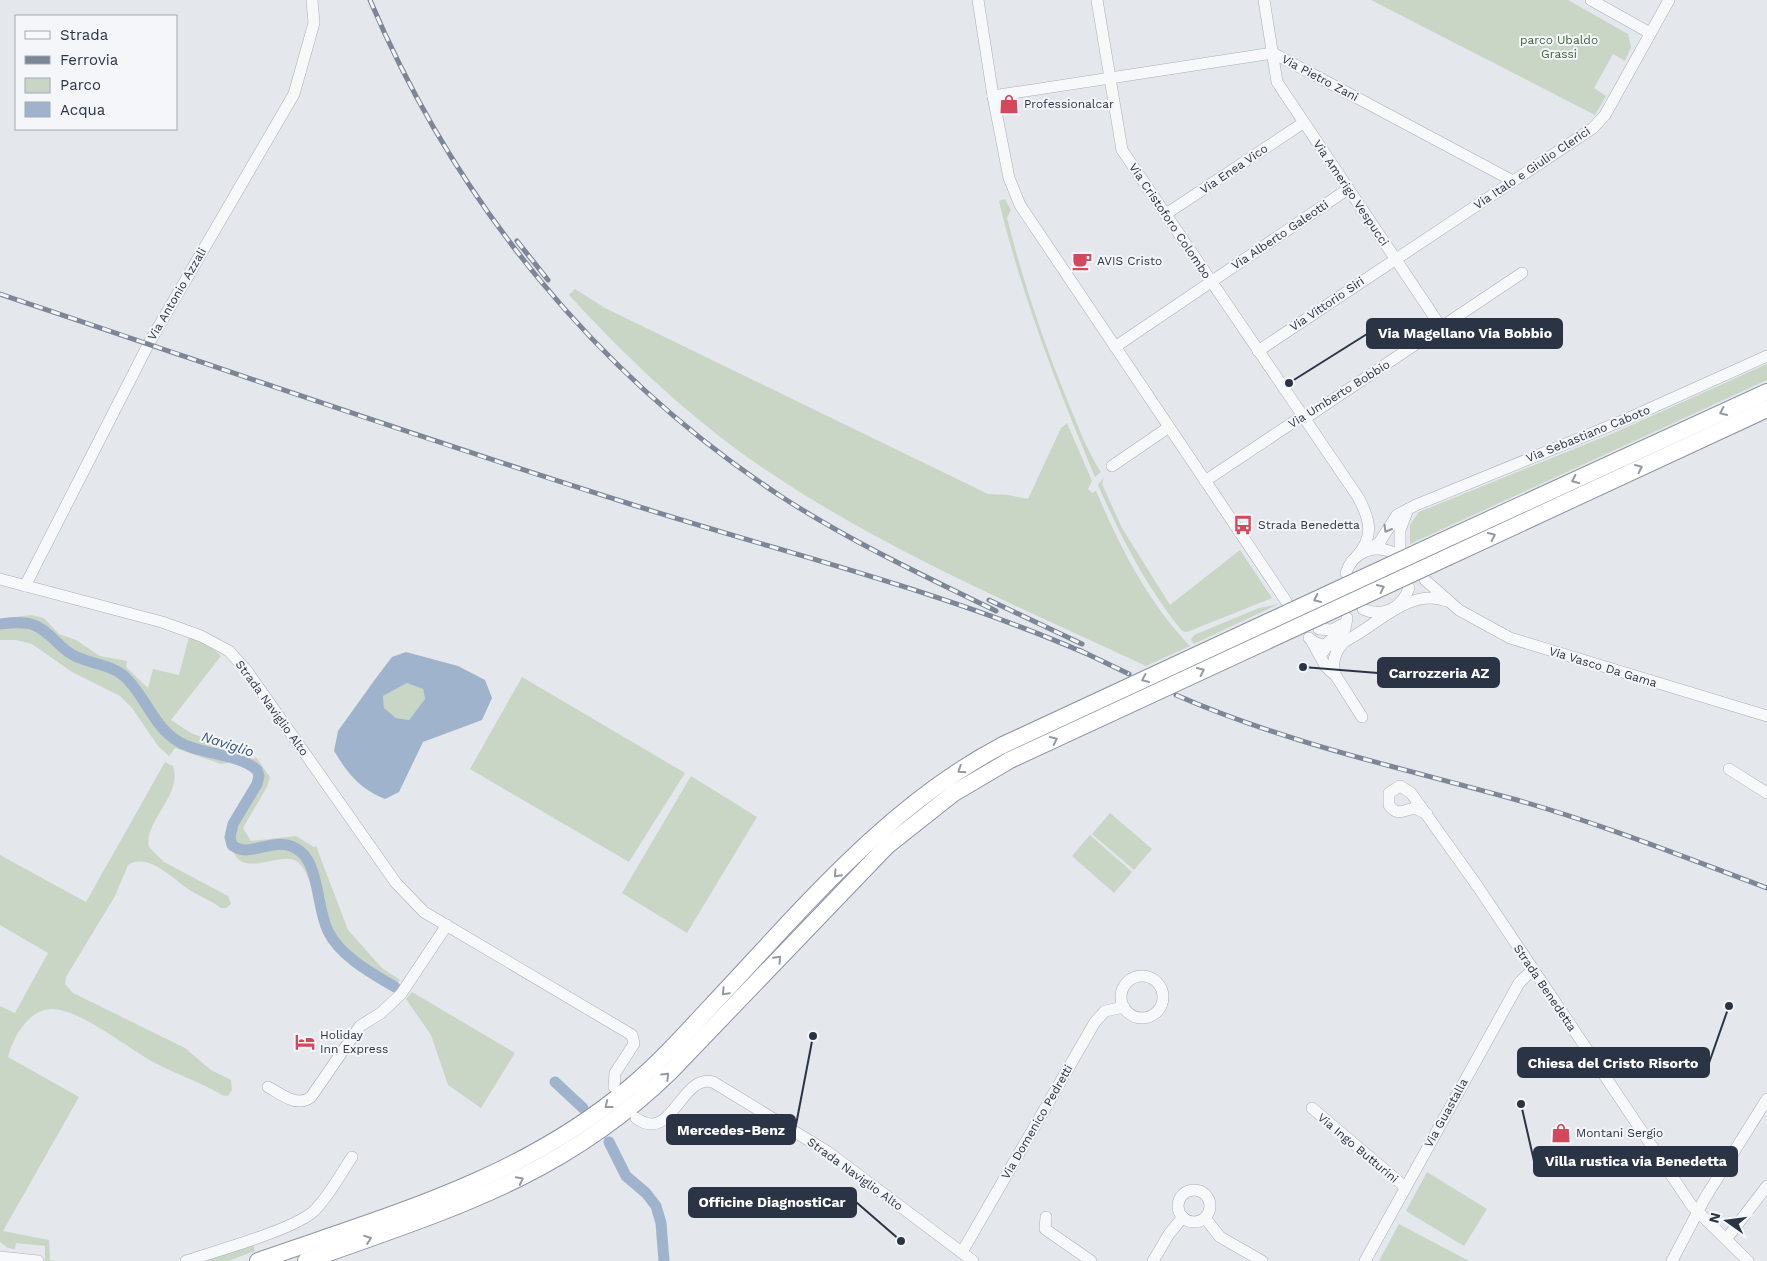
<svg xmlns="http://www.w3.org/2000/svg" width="1767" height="1261" viewBox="0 0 1767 1261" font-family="'Work Sans',sans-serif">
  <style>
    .green { fill: #c9d6c5 }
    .water { fill: #9fb4cc; fill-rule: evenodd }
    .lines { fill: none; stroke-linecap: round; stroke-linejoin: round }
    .canal { stroke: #9fb4cc; stroke-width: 11 }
    .minor-casing { stroke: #a9aeb7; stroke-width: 12 }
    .highway-casing { stroke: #8b94a3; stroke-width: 18 }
    .minor { stroke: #f7f8fa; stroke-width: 11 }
    .highway { stroke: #fff; stroke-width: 16 }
    .rail-casing { stroke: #7d8696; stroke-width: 5 }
    .rail { stroke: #f4f6f9; stroke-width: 3; stroke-dasharray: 9; stroke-linecap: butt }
    .highway-bridge-casing { stroke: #8b94a3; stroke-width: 18; stroke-linecap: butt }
    .highway-bridge { stroke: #fff; stroke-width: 16 }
    .oneway { stroke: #959aa2 }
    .oneway2 { stroke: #9196a0 }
    .labels { text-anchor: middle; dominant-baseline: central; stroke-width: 4; stroke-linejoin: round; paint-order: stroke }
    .park-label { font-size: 12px; fill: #3f6138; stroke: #f4f6f9 }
    .street-label { font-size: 12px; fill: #2b3445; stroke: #f4f6f9 }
    .poi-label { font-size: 12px; fill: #2b3445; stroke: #f4f6f9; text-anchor: start }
    .water-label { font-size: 14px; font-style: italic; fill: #34527a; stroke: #f4f6f9 }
    .leader { fill: none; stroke: #2b3445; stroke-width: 2 }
    .callout-dot { fill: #2b3445; stroke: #f4f6f9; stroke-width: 2 }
    .callout { fill: #2b3445; stroke: #2b3445; stroke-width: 2 }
    .callout-label { font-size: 14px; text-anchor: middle; font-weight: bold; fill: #fff }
  </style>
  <rect width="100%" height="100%" fill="#e4e7ec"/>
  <g class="green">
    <path d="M1371,0H1568L1628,34L1631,47L1625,61L1613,54L1594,88L1606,96L1595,115Z"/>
    <path d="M1005,199L1011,210L1007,218C1023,281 1043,341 1068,402C1078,426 1088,453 1101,472L1095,477C1057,386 1022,297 999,201Z"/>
    <path d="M575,289L605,308L988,494L1009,495L1028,499L1061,428L1067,423L1092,481L1088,489L1092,493L1096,491C1120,547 1147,601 1190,646L1146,666C1015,605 880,548 760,466C689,417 627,358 569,295Z"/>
    <path d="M1767,364V380L1410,544V525L1419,512L1616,432Z"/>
    <path d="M1104,477L1102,484L1122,528L1170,605L1240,550L1272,598L1187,632L1182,631C1145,585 1122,539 1098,485Z"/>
    <path d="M1279,604L1194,644L1191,640L1194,635L1259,608Z"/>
    <path d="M31,615L44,618L59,634L76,640L100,656L127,661L126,667L148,688L153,669L179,675L189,637L211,647L221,656L171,720L191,733L223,746L220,749L254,759L256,757L270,777L267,787L243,828L251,841L296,836L314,847L316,846L348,930L382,968L400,980L397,983C375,971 348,957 334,935C317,910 324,859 297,845C277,834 255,852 237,844C221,819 290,777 250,761L179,739L157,716L130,675L118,667L72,650L45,626L25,620L0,621V619Z"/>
    <path d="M22,626C43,629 49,645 65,656C82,666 104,666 119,677C143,694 150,728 175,744C192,755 212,755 230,761L229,763L221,764L175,748L169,756L158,746L132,708L120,696L72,672L32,644L16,640H0V627Z"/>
    <path d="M522,677L685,773L629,862L470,769Z"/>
    <path d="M407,683L423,689L425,699L409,720L396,718L384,709L383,696Z"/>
    <path d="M165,762L173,766C183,795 143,822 149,847L164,862L228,896L231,904L226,908H221C212,901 203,898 193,892C177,883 148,850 128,865L115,896L66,977L65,984L73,993L185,1048L211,1070L231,1080L232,1090L228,1096L222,1095C200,1082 176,1074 153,1062C128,1048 78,1008 51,1009C28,1010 13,1037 8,1057L79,1097L3,1231L49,1240L50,1260L57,1261H45V1246L16,1243L15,1249L8,1248L0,1242V1006L15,1013L48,953L0,925V855L86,902Z"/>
    <path d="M691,776L757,817L687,933L622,893Z"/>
    <path d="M1110,813L1152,849L1134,870L1092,834Z"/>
    <path d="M1090,835L1132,872L1114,893L1072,856Z"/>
    <path d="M278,846C305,849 310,872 315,895C310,884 307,871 299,863C283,848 247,879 234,853C250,858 262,847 278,846Z"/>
    <path d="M412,992L515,1053L481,1108L448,1085L431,1035L406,999Z"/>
    <path d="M1427,1172L1487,1209L1464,1246L1406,1211Z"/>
    <path d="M1399,1224L1469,1261H1379Z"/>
    <path d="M252,1241L255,1251L228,1261H196Z"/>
  </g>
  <path class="water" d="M406,652L458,666L485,680L492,698L482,720L423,742L399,792L385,799C359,788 349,775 334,751L338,731L376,678L392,657ZM407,683L423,689L425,699L409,720L396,718L384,708L383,696Z"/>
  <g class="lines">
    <g class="canal">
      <path d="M0,624C11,623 23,621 34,625C50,631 58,647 73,655C91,665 114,664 128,680C147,700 154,727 179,742C201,755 238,753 257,770L259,776L257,784L233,824L230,837L232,845C251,861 277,831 301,852C319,867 317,909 328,931C340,956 371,973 395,987"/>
      <path d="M555,1082L583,1108"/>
      <path d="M609,1142L626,1176L646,1193L656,1206L661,1223L664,1261"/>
    </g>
    <defs>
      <g id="minor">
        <path d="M978,0L993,96L1009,178L1020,205L1286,601"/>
        <path d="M1097,0L1122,150L1358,497C1370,519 1375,537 1356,557"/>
        <path d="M1264,0L1277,82L1441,327"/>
        <path d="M1591,0L1650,33"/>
        <path d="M993,96L1273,53L1513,181"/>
        <path d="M1166,214L1303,123"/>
        <path d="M1115,347L1348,189"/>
        <path d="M1258,351L1593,128L1605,115L1669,0"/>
        <path d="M1112,466L1169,427"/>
        <path d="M1205,481L1298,419L1310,415L1522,273"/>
        <path d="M1400,548V530L1408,509"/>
        <path d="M1368,550L1379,543L1397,515L1416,505L1629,418L1767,356"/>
        <path d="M1346,573C1352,553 1372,544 1392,552"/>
        <path d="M0,579L162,622L201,636L229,651L247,671L396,883L424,912L632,1035L634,1044L615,1073L614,1087"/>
        <path d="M1425,580L1459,610L1510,638L1767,716"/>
        <path d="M25,586L149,343L294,94L314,23L312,0"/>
        <path d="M1363,609C1383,618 1402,608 1409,588"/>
        <path d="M1319,629L1332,630L1341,625"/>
        <path d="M1309,638C1347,672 1393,580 1447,601"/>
        <path d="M1311,640L1326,667L1336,676L1362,717"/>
        <path d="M1324,651L1328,642L1345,629L1347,618"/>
        <path d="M1336,676C1331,663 1335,651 1345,641"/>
        <path d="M1729,769L1767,793"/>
        <path d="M1427,814L1415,808C1404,810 1397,817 1389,805V793L1400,786L1411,793L1478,887L1692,1206L1748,1261"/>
        <circle cx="1142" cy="997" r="21"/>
        <path d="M268,1087C281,1094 297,1108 311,1097L360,1026L381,1013L401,994L447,925"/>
        <path d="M1312,1108L1405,1187"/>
        <path d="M636,1118C672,1145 681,1073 713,1082L828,1152L973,1261"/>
        <circle cx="1194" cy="1206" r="16"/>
        <path d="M1046,1217L1045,1229L1091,1261"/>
        <path d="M1205,1218L1220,1237L1262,1261"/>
        <path d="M1727,1238L1767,1186"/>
        <path d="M962,1252L1095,1022L1105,1011L1124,1007"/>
        <path d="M0,1257L38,1261"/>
        <path d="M186,1261C216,1251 293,1230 314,1211C329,1196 340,1175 352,1157"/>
        <path d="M1153,1261L1169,1234L1183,1217"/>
        <path d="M1365,1261L1519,983L1533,969"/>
        <path d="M1672,1261L1705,1198L1767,1099"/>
      </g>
      <g id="highway">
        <path d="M1440,542L1767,392"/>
        <path d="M1448,557L1767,409"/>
        <path d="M258,1261C389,1215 521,1179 629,1088C659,1063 685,1034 711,1006C800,912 886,806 1003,745"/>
        <path d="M306,1261C445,1211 562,1178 671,1071L887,846L954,793L1010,760"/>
      </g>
    </defs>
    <use href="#minor" class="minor-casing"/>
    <use href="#highway" class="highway-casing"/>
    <use href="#minor" class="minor"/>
    <use href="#highway" class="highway"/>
    <defs>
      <g id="rail">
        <path d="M370,0C456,203 599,378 785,499C852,542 924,576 996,611"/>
        <path d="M517,241L548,280"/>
        <path d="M0,294C209,364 417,437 627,503C780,552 937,589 1085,653"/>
        <path d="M989,600L1082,644"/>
        <path d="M1079,650L1129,674"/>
        <path d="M1176,695C1286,743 1402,768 1517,800C1602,824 1684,857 1767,888"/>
      </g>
    </defs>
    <use href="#rail" class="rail-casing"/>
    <use href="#rail" class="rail"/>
    <defs>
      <g id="highway-bridge">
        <path d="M1003,745L1440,542"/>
        <path d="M1010,760L1448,557"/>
      </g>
    </defs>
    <use href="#highway-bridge" class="highway-bridge-casing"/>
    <use href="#highway-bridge" class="highway-bridge"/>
  </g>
  <defs><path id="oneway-chevron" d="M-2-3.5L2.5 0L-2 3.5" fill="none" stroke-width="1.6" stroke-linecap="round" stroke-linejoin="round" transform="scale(1.25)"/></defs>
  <g class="oneway">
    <use href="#oneway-chevron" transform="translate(1723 412) rotate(155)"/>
    <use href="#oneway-chevron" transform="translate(1639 468) rotate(-25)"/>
    <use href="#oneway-chevron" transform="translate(1575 480) rotate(155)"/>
    <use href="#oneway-chevron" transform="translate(1492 536) rotate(-25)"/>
    <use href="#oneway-chevron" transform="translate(1381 588) rotate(-25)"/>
    <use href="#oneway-chevron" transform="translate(1317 599) rotate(155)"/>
    <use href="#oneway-chevron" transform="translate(1201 671) rotate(-25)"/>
    <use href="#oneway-chevron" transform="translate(1145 679) rotate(155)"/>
    <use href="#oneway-chevron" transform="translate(1054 740) rotate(-25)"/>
    <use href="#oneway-chevron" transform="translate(961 770) rotate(147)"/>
    <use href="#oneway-chevron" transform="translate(837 874) rotate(133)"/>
    <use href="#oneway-chevron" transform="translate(778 959) rotate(-47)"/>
    <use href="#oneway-chevron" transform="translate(725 992) rotate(134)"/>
    <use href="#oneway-chevron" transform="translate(666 1076) rotate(-44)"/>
    <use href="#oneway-chevron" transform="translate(608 1105) rotate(142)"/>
    <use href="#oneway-chevron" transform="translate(520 1180) rotate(-27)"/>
    <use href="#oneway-chevron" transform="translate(368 1239) rotate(-20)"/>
  </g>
  <use class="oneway2" href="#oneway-chevron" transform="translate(1387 529) rotate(120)"/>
  <defs>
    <symbol id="shop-bare" viewBox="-9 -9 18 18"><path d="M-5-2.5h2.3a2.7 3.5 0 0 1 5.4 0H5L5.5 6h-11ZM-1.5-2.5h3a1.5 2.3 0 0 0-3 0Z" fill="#d1495b" stroke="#f4f6f9" stroke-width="2.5" paint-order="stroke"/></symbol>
    <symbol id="cafe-bare" viewBox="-9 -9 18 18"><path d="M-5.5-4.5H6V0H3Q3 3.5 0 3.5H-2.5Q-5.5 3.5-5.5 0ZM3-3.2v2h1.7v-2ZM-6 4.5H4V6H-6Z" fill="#d1495b" stroke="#f4f6f9" stroke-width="2.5" paint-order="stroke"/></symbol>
    <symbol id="bus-bare" viewBox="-9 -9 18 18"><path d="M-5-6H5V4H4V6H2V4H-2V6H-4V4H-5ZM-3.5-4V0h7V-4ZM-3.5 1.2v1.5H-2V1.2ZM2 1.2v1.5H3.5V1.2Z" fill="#d1495b" stroke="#f4f6f9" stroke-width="2.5" paint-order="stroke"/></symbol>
    <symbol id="hotel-bare" viewBox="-9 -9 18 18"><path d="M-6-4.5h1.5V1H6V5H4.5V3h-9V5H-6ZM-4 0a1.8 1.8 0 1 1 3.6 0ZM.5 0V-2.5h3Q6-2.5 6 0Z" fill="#d1495b" stroke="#f4f6f9" stroke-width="2.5" paint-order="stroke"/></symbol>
  </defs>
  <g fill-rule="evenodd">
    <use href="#shop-bare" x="995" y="90" width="28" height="28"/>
    <use href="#cafe-bare" x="1068" y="247" width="28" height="28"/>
    <use href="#bus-bare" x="1229" y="511" width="28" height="28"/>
    <use href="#hotel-bare" x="291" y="1028" width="28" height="28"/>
    <use href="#shop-bare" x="1547" y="1119" width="28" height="28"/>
  </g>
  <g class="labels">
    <g class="park-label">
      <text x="1559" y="40">parco Ubaldo<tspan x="1559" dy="14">Grassi</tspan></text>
    </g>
    <g class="street-label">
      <text transform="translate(1320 78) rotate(28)">Via Pietro Zani</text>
      <text transform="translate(1532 168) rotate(-34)">Via Italo e Giulio Clerici</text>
      <text transform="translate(1234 169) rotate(-34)">Via Enea Vico</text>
      <text transform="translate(1351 193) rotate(56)">Via Amerigo Vespucci</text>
      <text transform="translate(1170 221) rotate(56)">Via Cristoforo Colombo</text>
      <text transform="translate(1280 235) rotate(-34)">Via Alberto Galeotti</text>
      <text transform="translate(177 294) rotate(-60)">Via Antonio Azzali</text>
      <text transform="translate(1327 304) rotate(-34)">Via Vittorio Siri</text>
      <text transform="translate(1339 394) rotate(-32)">Via Umberto Bobbio</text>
      <text transform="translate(1588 434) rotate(-22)">Via Sebastiano Caboto</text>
      <text transform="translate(1603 667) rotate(17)">Via Vasco Da Gama</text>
      <text transform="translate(272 708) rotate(54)">Strada Naviglio Alto</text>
      <text transform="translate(1545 988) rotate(56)">Strada Benedetta</text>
      <text transform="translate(1446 1113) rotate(-61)">Via Guastalla</text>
      <text transform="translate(1037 1122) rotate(-60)">Via Domenico Pedretti</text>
      <text transform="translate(1358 1148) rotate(40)">Via Ingo Butturini</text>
      <text transform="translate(855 1174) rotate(36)">Strada Naviglio Alto</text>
    </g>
    <g class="poi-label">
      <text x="1024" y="104">Professionalcar</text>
      <text x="1097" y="261">AVIS Cristo</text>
      <text x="1258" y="525">Strada Benedetta</text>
      <text x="320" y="1035">Holiday<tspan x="320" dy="14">Inn Express</tspan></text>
      <text x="1576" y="1133">Montani Sergio</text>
    </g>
    <g class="water-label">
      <text transform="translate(228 744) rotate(18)">Naviglio</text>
    </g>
  </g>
  <path class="leader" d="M1289 383L1367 334M1303 667L1378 673M1729 1006L1709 1063M813 1036L795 1130M1521 1104L1534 1161M901 1241L856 1202"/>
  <g class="callout-dot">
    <circle cx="1289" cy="383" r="5"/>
    <circle cx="1303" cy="667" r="5"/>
    <circle cx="1729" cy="1006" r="5"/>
    <circle cx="813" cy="1036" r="5"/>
    <circle cx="1521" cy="1104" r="5"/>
    <circle cx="901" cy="1241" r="5"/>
  </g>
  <g class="callout">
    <rect x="1367" y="319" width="195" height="29" rx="5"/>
    <rect x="1378" y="658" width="121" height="29" rx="5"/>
    <rect x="1518" y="1048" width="191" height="29" rx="5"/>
    <rect x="667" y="1115" width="128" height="29" rx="5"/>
    <rect x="1534" y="1147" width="203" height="29" rx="5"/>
    <rect x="689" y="1188" width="167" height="29" rx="5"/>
  </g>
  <g class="callout-label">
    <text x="1465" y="338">Via Magellano Via Bobbio</text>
    <text x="1439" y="678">Carrozzeria AZ</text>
    <text x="1613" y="1068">Chiesa del Cristo Risorto</text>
    <text x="731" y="1135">Mercedes-Benz</text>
    <text x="1636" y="1166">Villa rustica via Benedetta</text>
    <text x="772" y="1207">Officine DiagnostiCar</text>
  </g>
  <rect x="15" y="15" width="162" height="115" fill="#f4f6f9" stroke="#a4a8b1"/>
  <rect x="25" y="31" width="25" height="8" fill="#f7f8fa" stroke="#a4a8b1"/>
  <text x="60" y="40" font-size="15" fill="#2b3445">Strada</text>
  <rect x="25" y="56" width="25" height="8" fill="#7d8696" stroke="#a4a8b1"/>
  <text x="60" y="65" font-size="15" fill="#2b3445">Ferrovia</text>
  <rect x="25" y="78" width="25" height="15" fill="#c9d6c5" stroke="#a4a8b1"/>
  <text x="60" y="90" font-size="15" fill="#2b3445">Parco</text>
  <rect x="25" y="102" width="25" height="15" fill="#9fb4cc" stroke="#a4a8b1"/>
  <text x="60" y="115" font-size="15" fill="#2b3445">Acqua</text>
  <g transform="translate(1727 1221) rotate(284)" stroke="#f4f6f9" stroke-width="4" paint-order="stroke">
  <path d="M0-4L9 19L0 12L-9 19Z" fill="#2b3445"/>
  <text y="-8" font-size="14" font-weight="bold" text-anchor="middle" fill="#2b3445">N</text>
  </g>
</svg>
